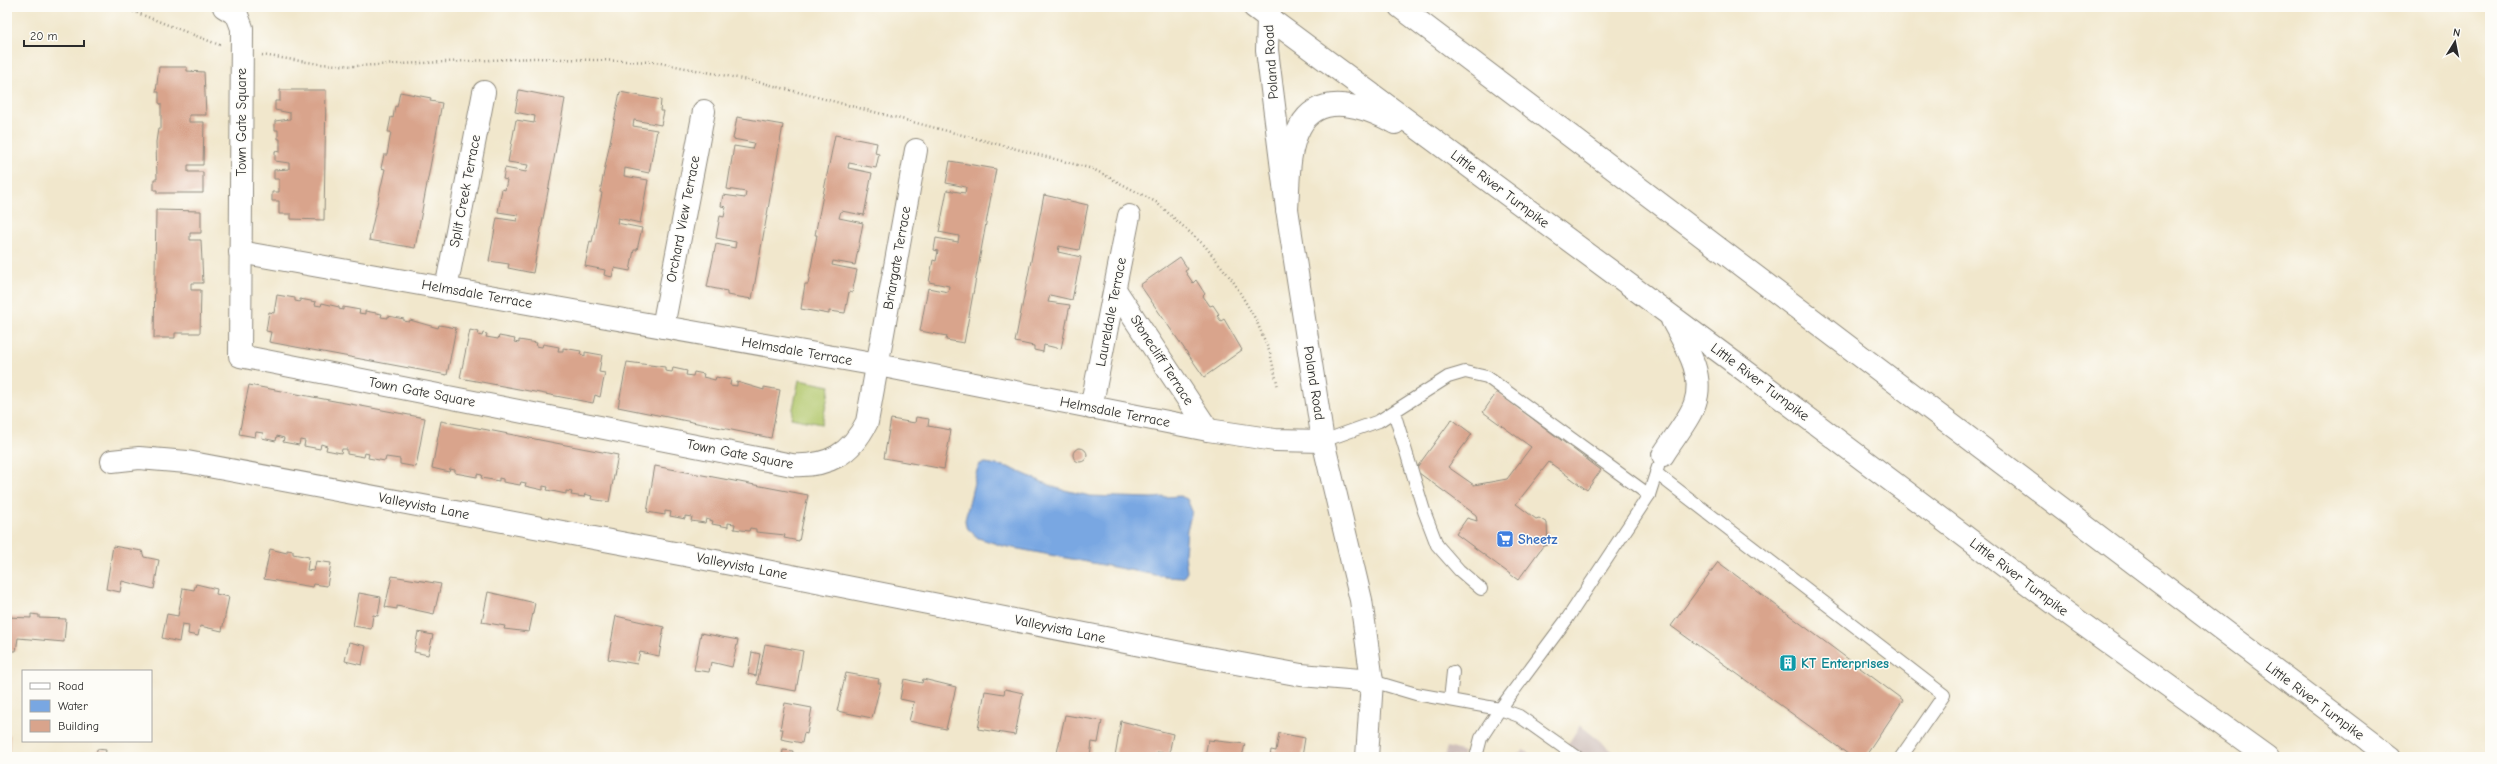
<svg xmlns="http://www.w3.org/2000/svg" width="2497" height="764" viewBox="0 0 2497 764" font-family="'Comic Neue',sans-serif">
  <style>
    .industrial { fill: #cfc0bb }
    .green { fill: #b2c86d; stroke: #6e7a4c }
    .water { fill: #79a7e2; stroke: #526986 }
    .building { fill: #d9a48c }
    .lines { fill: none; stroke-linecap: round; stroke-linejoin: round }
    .service-casing { stroke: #8e897c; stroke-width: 14 }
    .minor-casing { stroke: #8e897c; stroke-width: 24 }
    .tertiary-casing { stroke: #8e897c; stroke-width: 24 }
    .trunk-casing { stroke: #8e897c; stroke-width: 24 }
    .path { stroke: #8e897c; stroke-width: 2.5; stroke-dasharray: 1 3; stroke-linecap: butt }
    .service { stroke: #fff; stroke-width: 12 }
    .minor { stroke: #fff; stroke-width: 22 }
    .tertiary { stroke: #fff; stroke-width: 22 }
    .trunk { stroke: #fff; stroke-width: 22 }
    .labels { text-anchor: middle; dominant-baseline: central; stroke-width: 3; stroke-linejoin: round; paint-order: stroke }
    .street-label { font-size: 14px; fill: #2b2b2b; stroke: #fdfcf7 }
    .shop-label { font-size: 14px; font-weight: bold; fill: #366cbe; stroke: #fdfcf7; text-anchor: start }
    .culture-label { font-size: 14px; font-weight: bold; fill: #0d838f; stroke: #fdfcf7; text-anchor: start }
  </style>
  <rect width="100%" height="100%" fill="#fdfcf7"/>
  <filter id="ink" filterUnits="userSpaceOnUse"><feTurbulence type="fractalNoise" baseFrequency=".025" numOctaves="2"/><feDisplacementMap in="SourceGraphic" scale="8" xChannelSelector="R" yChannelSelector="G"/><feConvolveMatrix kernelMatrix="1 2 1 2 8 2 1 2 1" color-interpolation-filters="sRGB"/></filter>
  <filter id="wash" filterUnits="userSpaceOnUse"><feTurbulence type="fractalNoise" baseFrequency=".012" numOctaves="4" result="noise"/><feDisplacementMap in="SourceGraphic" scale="16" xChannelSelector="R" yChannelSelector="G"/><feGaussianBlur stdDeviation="0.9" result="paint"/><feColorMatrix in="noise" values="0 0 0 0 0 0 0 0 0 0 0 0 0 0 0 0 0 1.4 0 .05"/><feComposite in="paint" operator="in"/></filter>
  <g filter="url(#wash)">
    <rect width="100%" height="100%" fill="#f1e7cc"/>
    <g class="industrial">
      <path d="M1580,725L1620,757H1560Z"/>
      <path d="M1447,747L1464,752L1462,757H1444Z"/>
      <path d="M1524,750L1534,757H1510Z"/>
    </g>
    <path class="green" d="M799,380L830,386L822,424L791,418Z"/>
    <path class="water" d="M986,463L1008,467L1056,488L1090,496L1151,498L1180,496L1187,499L1192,511L1187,530L1185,554L1187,572L1183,578L1166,577L1003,546L978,538L966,527L965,520L977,470L980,464Z"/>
    <g id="blocks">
      <g class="building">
        <path d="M159,67H187V71L204,72L206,115H189V122H204L203,165H188V172H203V193H157V190H154V179H157L156,142L158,129H161V104L159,103V92H156Z"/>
        <path d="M280,90H326L324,220L291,219V214H279V201H272V192H279V179H274V170L289,169V163L275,161V151L280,152V139H278V130H275V121L290,119V113L275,110V101H280Z"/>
        <path d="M519,90L565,99L533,273L508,268L509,264L489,261L497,218L517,221L518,215L498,212L502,189L505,190L507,180L503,179L505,168L526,172L528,165L508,162L516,120L534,123L535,116L515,112Z"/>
        <path d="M400,92L431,98L430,101L442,103L415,248L369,240L385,169L381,168L384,155H387L391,132H388L391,117L393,118L395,106L397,107Z"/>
        <path d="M620,92L661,100L660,111H664L661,125L634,120L633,126L657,130L649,173L625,168L624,176L648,180L640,223L618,218L617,223L642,228L637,250H634L630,271L614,268L612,277L604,275L605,270L585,266L590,241L592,242L602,193L600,192Z"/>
        <path d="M737,117L783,125L752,299L727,295V291L707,287L716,244L735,248L736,242L716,238L720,216L724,217L726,207L721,206L723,195L745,198L746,192L727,189L734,146L752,149L754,143L733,139Z"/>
        <path d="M835,135L877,143L875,153L879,154L876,168L849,163L848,168L872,173L864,215L841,211L839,218L863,223L855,265L833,261L832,265L857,270L852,293L849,292L845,313L829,311V314L801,309L805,284H808L817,235H815Z"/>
        <path d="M950,161L996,169L964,343L946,340L947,336L920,331L928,288L948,292L949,286L929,282L933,260L936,261L938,251L934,250L936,238L958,242L959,236L939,232L947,190L965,193L966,187L946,183Z"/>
        <path d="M1044,195L1088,205L1079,250L1059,246L1058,252L1081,257L1072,300L1050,295L1048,302L1070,305L1061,349L1044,345L1043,352L1034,350V346L1015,342Z"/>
        <path d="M156,210L201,211V233H190V240H201L203,283H191V290H201L200,333H175V338H154Z"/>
        <path d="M1180,257L1188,269L1185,271L1193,283L1196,280L1205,294L1203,296L1210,306L1213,305L1219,314L1217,316L1221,321L1224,319L1242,350L1204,377L1140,285Z"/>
        <path d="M277,295L295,298V301L300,302V299L316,302L315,305L321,306L322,303L339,307V309L343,310V307L360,310L359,313L365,314V311L382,314L381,317L388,318V316L404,319V321L409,322L410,320L438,328L439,325L456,328L447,375L269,342L271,332L266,331L269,312L274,313Z"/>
        <path d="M470,330L479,332L478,335L482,336L483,333L487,334L486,337L498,339L499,336L515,339L514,342L519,343V340L537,343L536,346L542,347L543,344L559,347L558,351H563V348L581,351L580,354L585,356V352L602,355L599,372L605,373L600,397L595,395L593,403L460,378Z"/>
        <path d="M627,362L665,367V371L672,372L673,368L687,371L686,375L693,376L694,372L704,374L703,377L715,380L716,377L731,380L730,385L737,386V382L764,390V387L780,390L771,438L618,407Z"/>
        <path d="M249,385L425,418L416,467L400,464V459L386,457L385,461L368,458L369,454L365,453L364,457L347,454V449H342L341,453L326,450L327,446L321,444L320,449L304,446L305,441L300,440L299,445L283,442L284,438L277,436L276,441L262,438L263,433L256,432L255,437L239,434Z"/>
        <path d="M1497,392L1601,470L1587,490L1549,462L1516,504L1536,519L1539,518L1547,523L1548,545L1543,546L1518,580L1456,534L1467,518L1477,521L1476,515L1415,470L1452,419L1472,434L1448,467L1474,485L1507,479L1531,447L1483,412Z"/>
        <path d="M916,417L929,419L928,426L951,430L944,469L884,458L891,419L915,423Z"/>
        <path d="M441,421L618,455L609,502L591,499L592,496L585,494L584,497L571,495L572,492L566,491V494L547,490L548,487L543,486V490L525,486L526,483L521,482L520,485L503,482V479L499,478V481L481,478L482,475L477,474V477L455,473V470L450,469L449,472L432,468Z"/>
        <circle cx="1080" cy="455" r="7"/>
        <path d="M655,466L808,495L799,541L784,538L785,535L756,532V529L750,528L749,531L734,529L735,524L728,523V527L712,524L713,521L706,519L705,523L691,521L692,517L685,516V519L670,516L671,512L665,511V515L647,512Z"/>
        <path d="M113,546L142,551L144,557L159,560L154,589L122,581L120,592L106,589Z"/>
        <path d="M270,549L287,553V550L293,551V554L309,557L307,570L314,571L316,561L331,563L327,586L314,584L313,587L264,579Z"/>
        <path d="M1718,562L1903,700L1865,757H1852L1671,626Z"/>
        <path d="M392,576L441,584L434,614L397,606V609L385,607Z"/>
        <path d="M196,584L217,589L216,594L229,597L222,631L200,626L198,636L188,634L189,625L182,624L179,642L162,638L167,614L178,616L183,588L194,590Z"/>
        <path d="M488,592L535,603L529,632L504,629L505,626L482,622Z"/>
        <path d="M359,593L381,597L378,616L373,615L371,629L353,626Z"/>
        <path d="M31,614L39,615V618L66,619L64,642L18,638L16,651H7V617L31,618Z"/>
        <path d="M616,616L664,627L659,656L640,652L637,664L608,659Z"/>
        <path d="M418,632L433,635L428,655L414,652Z"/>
        <path d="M701,633L738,640L732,667L711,662L709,672L694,670Z"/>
        <path d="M349,642L366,646L362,665L345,661Z"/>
        <path d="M765,644L803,651L796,691L757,684Z"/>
        <path d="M752,652L760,654L756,676L748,674Z"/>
        <path d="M846,673L879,679L878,683H881L872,718L837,711Z"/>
        <path d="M904,679L922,683L923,679L956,687L946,729L909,721L914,702L900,699Z"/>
        <path d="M1005,689L1023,693L1015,735L978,729L985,691L1004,694Z"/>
        <path d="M785,703L812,708L807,734L804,733L802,743L781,739L783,729H780Z"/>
        <path d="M1065,715L1102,721L1098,743L1092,742L1090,757L1057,753Z"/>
        <path d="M1121,721L1173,734L1169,754L1157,752L1156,757H1115Z"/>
        <path d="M1279,733L1305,738L1302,757H1270L1271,750L1276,751Z"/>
        <path d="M7,734L10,735L9,757H7Z"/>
        <path d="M1208,740L1245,744L1242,757H1205Z"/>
        <path d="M97,749L106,750L105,757H96Z"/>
        <path d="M783,750L793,751L792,757H782Z"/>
      </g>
    </g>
  </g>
  <g filter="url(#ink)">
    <use href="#blocks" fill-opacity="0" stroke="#8e897c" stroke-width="1"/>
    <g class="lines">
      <defs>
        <g id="service">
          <path d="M1394,412L1424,511L1437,545L1459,570L1481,589"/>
          <path d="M1323,441L1379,421L1448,377L1465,372L1487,377L1649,495"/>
          <path d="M1656,473L1944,695L1901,757"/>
          <path d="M1372,681L1416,694L1500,709L1519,716L1577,757"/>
          <path d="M1450,700L1453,672"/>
          <path d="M1476,757L1481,738L1500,709L1567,619L1649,495L1658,467"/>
        </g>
        <g id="minor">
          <path d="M224,7L237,15L242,28L240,356L792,465C828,467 851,454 867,422L916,150"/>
          <path d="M240,252L878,365L1208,430L1275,440L1323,441"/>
          <path d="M446,289L484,92"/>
          <path d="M1116,291L1208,430"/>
          <path d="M663,327L704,111"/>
          <path d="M1091,408L1129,216"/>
          <path d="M112,461L139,458L187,462L685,555L1176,652L1301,675L1372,681"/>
        </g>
        <path id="tertiary" d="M1271,7L1268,17L1267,50L1287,209L1323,441L1361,600L1372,681L1367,757"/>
        <g id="trunk">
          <path d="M1254,7L1724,355L2063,610L2267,757"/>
          <path d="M1400,7L2390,757"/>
          <path d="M1287,209C1289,183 1287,151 1300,127C1320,90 1366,107 1395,123"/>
          <path d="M1663,455C1672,440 1690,419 1695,403C1705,373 1685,345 1672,320"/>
        </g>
      </defs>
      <use href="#service" class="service-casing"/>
      <use href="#minor" class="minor-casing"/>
      <use href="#tertiary" class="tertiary-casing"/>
      <use href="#trunk" class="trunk-casing"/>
      <g class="path">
        <path d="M122,7L222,46"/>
        <path d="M262,55L320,64L355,66L535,58L655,62L763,83L1093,169L1156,202L1205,246L1233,281L1256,320L1270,353L1278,387"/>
      </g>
      <use href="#service" class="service"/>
      <use href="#minor" class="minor"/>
      <use href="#tertiary" class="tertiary"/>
      <use href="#trunk" class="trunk"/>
    </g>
  </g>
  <defs>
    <symbol id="supermarket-square" viewBox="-11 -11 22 22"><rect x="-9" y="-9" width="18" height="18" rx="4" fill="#3f7fe0" stroke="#fdfcf7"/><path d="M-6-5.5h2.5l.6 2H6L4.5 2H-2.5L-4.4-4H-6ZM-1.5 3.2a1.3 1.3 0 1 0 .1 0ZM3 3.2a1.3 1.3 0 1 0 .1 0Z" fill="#fff"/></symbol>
    <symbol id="building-square" viewBox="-11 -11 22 22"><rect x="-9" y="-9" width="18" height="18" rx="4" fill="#0f9aa8" stroke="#fdfcf7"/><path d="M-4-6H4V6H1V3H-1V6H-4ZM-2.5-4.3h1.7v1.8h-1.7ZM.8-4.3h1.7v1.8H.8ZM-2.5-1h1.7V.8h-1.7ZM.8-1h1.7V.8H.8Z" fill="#fff"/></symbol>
  </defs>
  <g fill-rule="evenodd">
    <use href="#supermarket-square" x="1495" y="529" width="20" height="20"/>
    <use href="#building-square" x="1778" y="653" width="20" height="20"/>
  </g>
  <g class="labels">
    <g class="street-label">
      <text transform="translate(1271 62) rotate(-94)">Poland Road</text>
      <text transform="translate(241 122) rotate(-90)">Town Gate Square</text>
      <text transform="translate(1500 189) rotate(37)">Little River Turnpike</text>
      <text transform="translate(465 191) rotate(-79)">Split Creek Terrace</text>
      <text transform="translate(683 219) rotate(-79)">Orchard View Terrace</text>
      <text transform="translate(897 258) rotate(-80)">Briargate Terrace</text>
      <text transform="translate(477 294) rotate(10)">Helmsdale Terrace</text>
      <text transform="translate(1111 312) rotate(-79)">Laureldale Terrace</text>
      <text transform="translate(797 351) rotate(10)">Helmsdale Terrace</text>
      <text transform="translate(1162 360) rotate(57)">Stonecliff Terrace</text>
      <text transform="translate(1760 382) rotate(37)">Little River Turnpike</text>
      <text transform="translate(1314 383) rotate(81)">Poland Road</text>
      <text transform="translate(422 392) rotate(11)">Town Gate Square</text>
      <text transform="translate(1115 412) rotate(11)">Helmsdale Terrace</text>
      <text transform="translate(740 454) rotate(11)">Town Gate Square</text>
      <text transform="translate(424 506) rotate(11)">Valleyvista Lane</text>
      <text transform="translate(742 566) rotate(11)">Valleyvista Lane</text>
      <text transform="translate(2019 577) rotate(37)">Little River Turnpike</text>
      <text transform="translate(1060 629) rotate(12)">Valleyvista Lane</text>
      <text transform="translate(2315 701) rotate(37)">Little River Turnpike</text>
    </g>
    <g class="shop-label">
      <text x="1518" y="539">Sheetz</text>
    </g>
    <g class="culture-label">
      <text x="1801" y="663">KT Enterprises</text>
    </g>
  </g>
  <rect width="2497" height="764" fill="none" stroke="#fdfcf7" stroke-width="24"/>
  <rect x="22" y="670" width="130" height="72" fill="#fdfcf7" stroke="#a9a8a5"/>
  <rect x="30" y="683" width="20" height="6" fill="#ffffff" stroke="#a9a8a5"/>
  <text x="58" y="690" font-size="12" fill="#2b2b2b">Road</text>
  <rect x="30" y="700" width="20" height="12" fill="#79a7e2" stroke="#a9a8a5"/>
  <text x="58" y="710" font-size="12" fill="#2b2b2b">Water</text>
  <rect x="30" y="720" width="20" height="12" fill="#d9a48c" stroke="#a9a8a5"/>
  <text x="58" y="730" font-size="12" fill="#2b2b2b">Building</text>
  <g transform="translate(2455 42) rotate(10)" stroke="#fdfcf7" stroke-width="3" paint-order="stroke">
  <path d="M0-3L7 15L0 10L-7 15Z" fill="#2b2b2b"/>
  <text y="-6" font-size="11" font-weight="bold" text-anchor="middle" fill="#2b2b2b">N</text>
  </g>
  <path d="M24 40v6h60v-6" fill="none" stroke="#2b2b2b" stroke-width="2"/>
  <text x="30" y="40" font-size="12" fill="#2b2b2b" stroke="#fdfcf7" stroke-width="3" paint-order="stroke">20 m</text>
</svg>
